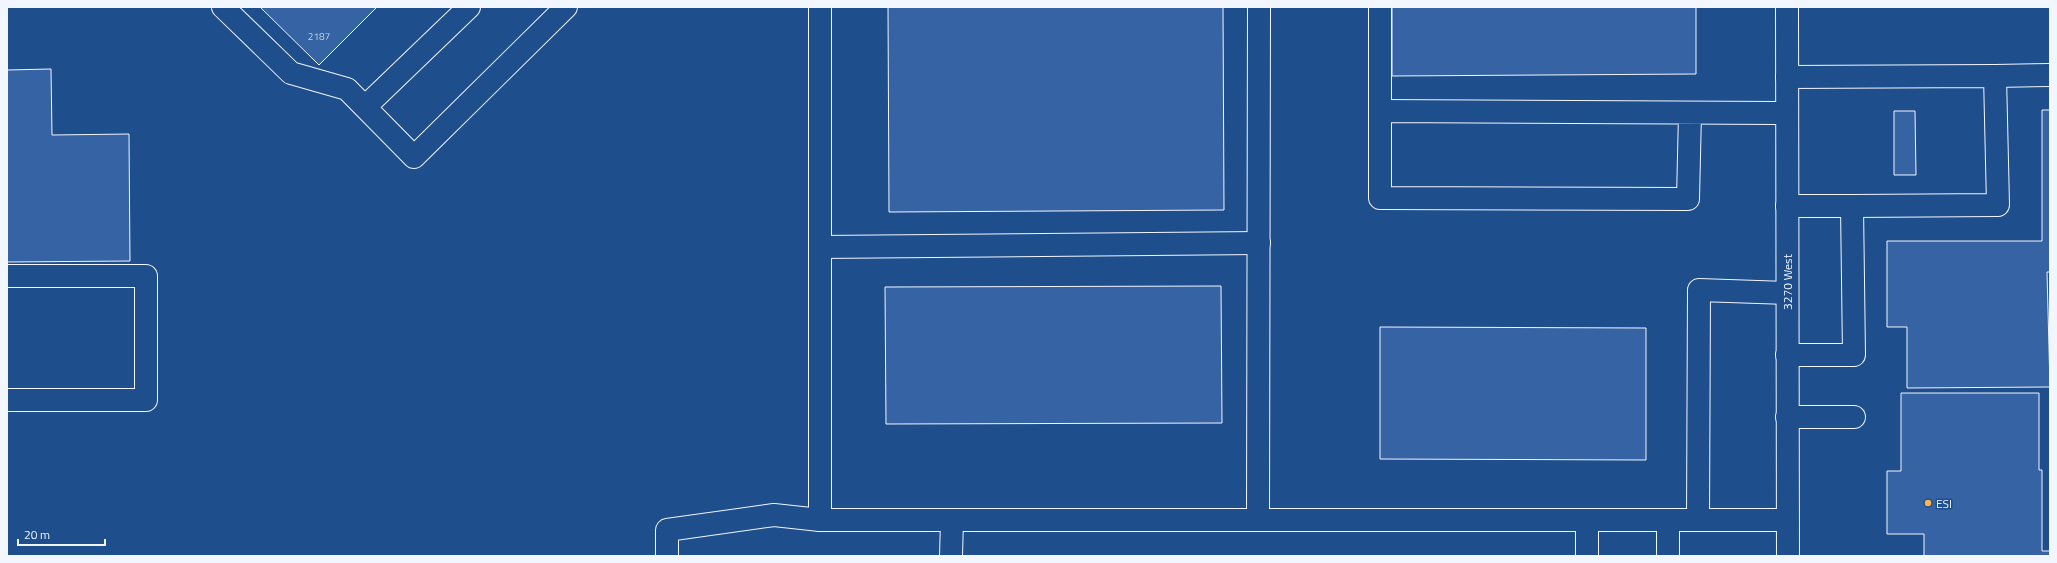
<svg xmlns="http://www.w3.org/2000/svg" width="2057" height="563" viewBox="0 0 2057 563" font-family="'Titillium Web',sans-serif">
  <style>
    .building { fill: #3563a3; stroke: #f2f6ff }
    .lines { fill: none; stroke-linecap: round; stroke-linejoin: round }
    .minor-casing { stroke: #f2f6ff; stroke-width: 24 }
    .minor { stroke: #1f4e8c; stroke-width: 22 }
    .poi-dot { fill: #ffb74d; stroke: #1f4e8c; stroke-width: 1.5 }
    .labels { text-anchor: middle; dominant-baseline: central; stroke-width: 3; stroke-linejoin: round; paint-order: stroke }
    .number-label { font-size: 10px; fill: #c3d1e8 }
    .street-label { font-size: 12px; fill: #f2f6ff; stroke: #1f4e8c }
    .poi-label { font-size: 12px; fill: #f2f6ff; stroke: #1f4e8c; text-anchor: start }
  </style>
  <rect width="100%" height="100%" fill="#1f4e8c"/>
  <g class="building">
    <path d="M260,7H377L319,65Z"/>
    <path d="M888,7H1223L1224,210L889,212Z"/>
    <path d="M1392,7H1696V74L1392,76Z"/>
    <path d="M51,69L52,135L129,134L130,261L7,262V70Z"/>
    <path d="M2042,110H2050V272H2047L2050,387L1907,388V327H1887V241H2042Z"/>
    <path d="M1894,111H1915L1916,175H1894Z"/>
    <path d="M1221,286L1222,423L886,424L885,287Z"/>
    <path d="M1380,327L1646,328V460L1380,459Z"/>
    <path d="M1901,393H2039V470H2042V551H2050V556H1924V534H1887V471H1901Z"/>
  </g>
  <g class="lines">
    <defs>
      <g id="minor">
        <path d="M223,7L291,73L347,89L414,157L566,7"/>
        <path d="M1380,7V111"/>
        <path d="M1787,7L1788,556"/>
        <path d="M1995,76L2050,75"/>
        <path d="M1787,77L1995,76L1998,205L1852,206"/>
        <path d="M365,107L469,7"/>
        <path d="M1690,113L1688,199L1380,198V111L1787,113"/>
        <path d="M1787,206H1852L1854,355H1787"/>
        <path d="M820,247L1259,243"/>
        <path d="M7,276H146V400H7"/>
        <path d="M1787,417H1854"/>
        <path d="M820,520V7"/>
        <path d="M1258,520L1259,7"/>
        <path d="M1587,520V556"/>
        <path d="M1668,520V556"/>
        <path d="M1698,520L1699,290L1787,293"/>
        <path d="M667,556V530L774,515L820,520H1787"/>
        <path d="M951,556L952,520"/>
      </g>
    </defs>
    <use href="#minor" class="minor-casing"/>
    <use href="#minor" class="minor"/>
  </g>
  <circle class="poi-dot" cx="1928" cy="503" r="4"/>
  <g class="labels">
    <g class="number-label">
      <text x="319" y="36">2187</text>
    </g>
    <g class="street-label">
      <text transform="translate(1787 282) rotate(-90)">3270 West</text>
    </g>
    <g class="poi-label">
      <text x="1936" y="503">ESI</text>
    </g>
  </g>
  <rect width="2057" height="563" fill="none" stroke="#f2f6ff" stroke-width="16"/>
  <path d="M18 539v6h87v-6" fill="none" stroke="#f2f6ff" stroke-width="2"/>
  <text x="24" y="539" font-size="12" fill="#f2f6ff" stroke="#1f4e8c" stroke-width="3" paint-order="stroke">20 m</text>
</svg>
